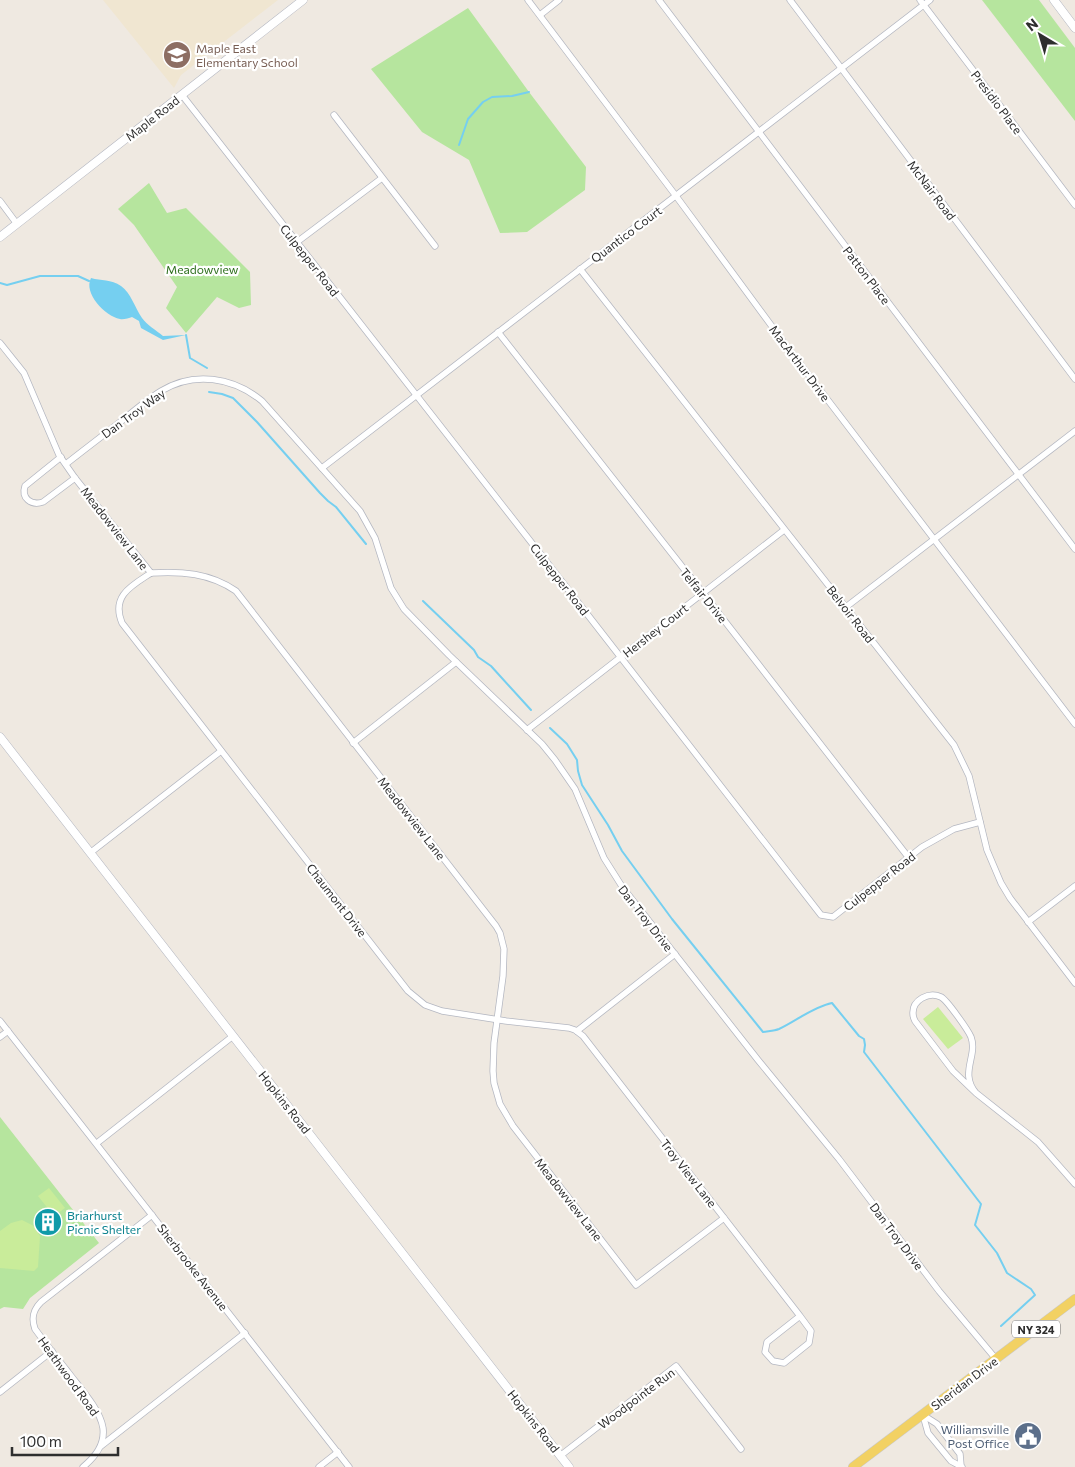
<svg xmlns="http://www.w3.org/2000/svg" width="1075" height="1467" viewBox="0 0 1075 1467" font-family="Commissioner,sans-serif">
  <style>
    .education { fill: #f0e6d1 }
    .green { fill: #b6e59e }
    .pitch { fill: #c9ec9a }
    .water { fill: #75cff0 }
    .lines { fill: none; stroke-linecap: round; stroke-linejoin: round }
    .stream { stroke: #75cff0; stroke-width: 2 }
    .street-casing { stroke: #b4b7c1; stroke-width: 7 }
    .secondary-casing { stroke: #b4b7c1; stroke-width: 9 }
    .primary-casing { stroke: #c9c9c9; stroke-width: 10 }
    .street { stroke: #fff; stroke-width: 5.5 }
    .secondary { stroke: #fff; stroke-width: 8 }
    .primary { stroke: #f2d163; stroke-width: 9 }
    .labels { text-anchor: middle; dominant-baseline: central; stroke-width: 4.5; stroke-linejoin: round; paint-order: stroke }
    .shield { fill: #fff; stroke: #6d6d6d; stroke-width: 1 }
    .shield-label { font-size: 11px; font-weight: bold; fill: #2e2e2e }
    .education-label { font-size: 12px; fill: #785e54; stroke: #fff; text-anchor: start }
    .street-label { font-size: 12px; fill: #2e2e2e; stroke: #fff }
    .park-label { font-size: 12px; fill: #2c6e1b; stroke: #fff }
    .culture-label { font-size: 12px; fill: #0d838f; stroke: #fff; text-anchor: start }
    .service-label { font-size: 12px; fill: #4e5e75; stroke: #fff; text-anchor: end }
  </style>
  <rect width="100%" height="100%" fill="#efe9e1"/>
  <path class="education" d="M103,0H278L181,75L174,88Z"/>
  <g class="green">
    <path d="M982,0H1039L1075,48V121Z"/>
    <path d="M468,8L529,92L586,167L585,190L527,232L500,233L469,160L422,132L371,69Z"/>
    <path d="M149,183L167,213L186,208L250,272L251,305L239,308L217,297L186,333L166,308L177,287L134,225L118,209Z"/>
    <path d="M0,1117L99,1243L30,1298L23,1309L4,1307L0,1309Z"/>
  </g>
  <g class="pitch">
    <path d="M938,1007L963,1038L948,1049L923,1019Z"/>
    <path d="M49,1188L65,1208L54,1216L38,1196Z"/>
    <path d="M22,1220L34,1226L40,1236L38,1267L34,1271L0,1268V1231L11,1223Z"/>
  </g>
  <path class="water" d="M91,278C101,281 111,279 121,286C131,293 135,308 142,318C147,325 156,330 163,336L186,335L163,340L141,328L139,321L132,317C129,318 123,320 120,319C105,316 83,293 91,278Z"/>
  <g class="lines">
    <g class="stream">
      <path d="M459,145L468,119L483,102L492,97L512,96L529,92"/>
      <path d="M0,283L7,285L40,276H78L89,281"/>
      <path d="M186,335L190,358L207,368"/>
      <path d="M209,392L222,394L233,398L257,422L320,493L328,501L336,507L366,544"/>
      <path d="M423,601L474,650L478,657L491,666L531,710"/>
      <path d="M550,728L567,744L577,760L578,771L582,785L608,825L622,851L672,919L763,1032C768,1031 774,1031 779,1029C796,1021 813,1007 832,1003L859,1036L864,1039L865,1045L864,1052L981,1204L975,1225L997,1253L1007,1273L1031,1289L1035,1295L1001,1326"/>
    </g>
    <defs>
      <g id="street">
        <path d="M528,0L676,196L782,340L1075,724"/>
        <path d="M659,0L1075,549"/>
        <path d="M790,0L1075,379"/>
        <path d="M920,0L1075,205"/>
        <path d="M540,15L559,0"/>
        <path d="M182,95C395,368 609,641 821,915L833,917L922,847L954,829L980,822"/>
        <path d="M334,115L435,246"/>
        <path d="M0,201L17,224"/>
        <path d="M297,242L382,178"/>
        <path d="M580,269L954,745L969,776L987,850L1001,883L1010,898L1075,983"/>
        <path d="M498,332L706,597L909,858"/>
        <path d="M0,343L24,373L59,455L75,478L151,573"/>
        <path d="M61,457L25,486C21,498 31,506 43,502L75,478"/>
        <path d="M66,464C85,449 105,434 124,419C136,409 148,399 161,391C194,371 233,377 262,401L360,511L375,538L391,588L404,609L449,655L542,744L555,760L575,789L604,858L623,888L758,1060L839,1159L939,1291L996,1359"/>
        <path d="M322,468L930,0"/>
        <path d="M151,573C131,586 111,596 122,623L408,991L425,1005L442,1011L506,1021L569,1028L575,1030L583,1036L800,1316L811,1331L809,1343L784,1363L773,1361L765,1352L767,1342L800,1316"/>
        <path d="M151,573C181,571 210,573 236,591L496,926L500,933L504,949L503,976L494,1043L493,1071L494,1083L500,1104L513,1126L636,1285L724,1218"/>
        <path d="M846,607L1075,431"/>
        <path d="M527,730L784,530"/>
        <path d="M353,743L456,662"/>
        <path d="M90,853L221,751"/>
        <path d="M1028,922L1075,886"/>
        <path d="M0,1021L349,1467"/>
        <path d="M577,1031L675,954"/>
        <path d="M0,1037L8,1031"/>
        <path d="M976,1093C959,1073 978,1056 971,1037C968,1030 947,1000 941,997C929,991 912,1000 913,1014C913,1016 914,1019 915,1021L953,1071L976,1093L1038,1142L1075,1184"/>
        <path d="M97,1143L233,1036"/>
        <path d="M0,1392L52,1351"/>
        <path d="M923,1415L928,1433L951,1461L962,1467"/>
        <path d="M923,1415L937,1424L960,1454L961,1466"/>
        <path d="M101,1446L245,1333"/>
        <path d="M560,1456L676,1366L741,1449"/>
        <path d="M83,1467C95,1457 105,1445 103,1428C100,1409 80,1388 68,1372C57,1358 46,1344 35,1329C31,1318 33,1310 41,1302L152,1215"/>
        <path d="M319,1467L338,1452"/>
      </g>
      <g id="secondary">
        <path d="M1054,0L1075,28"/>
        <path d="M0,237L303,0"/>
        <path d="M0,737L569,1467"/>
      </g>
      <path id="primary" d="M853,1467L1075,1299"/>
    </defs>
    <use href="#street" class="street-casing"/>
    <use href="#secondary" class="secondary-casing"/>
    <use href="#primary" class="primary-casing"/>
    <use href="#street" class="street"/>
    <use href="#secondary" class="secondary"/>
    <use href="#primary" class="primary"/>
  </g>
  <defs>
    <symbol id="school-disc" viewBox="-11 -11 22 22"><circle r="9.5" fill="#8d6e63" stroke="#fff"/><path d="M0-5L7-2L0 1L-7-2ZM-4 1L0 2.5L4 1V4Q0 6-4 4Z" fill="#fff"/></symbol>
    <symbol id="building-disc" viewBox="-11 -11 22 22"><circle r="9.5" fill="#0f9aa8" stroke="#fff"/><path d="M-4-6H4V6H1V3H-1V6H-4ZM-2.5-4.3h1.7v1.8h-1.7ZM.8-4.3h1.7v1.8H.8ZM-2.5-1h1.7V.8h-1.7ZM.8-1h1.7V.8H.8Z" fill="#fff"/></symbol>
    <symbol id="civic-disc" viewBox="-11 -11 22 22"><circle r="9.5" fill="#5c6f8a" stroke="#fff"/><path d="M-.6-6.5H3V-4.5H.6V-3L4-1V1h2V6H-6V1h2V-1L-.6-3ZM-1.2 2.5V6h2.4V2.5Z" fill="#fff"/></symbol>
  </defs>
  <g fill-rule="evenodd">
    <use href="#school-disc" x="161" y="39" width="32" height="32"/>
    <use href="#building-disc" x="32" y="1206" width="32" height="32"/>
    <use href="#civic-disc" x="1012" y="1420" width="32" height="32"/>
  </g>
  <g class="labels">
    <rect class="shield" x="1012" y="1320.5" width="48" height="17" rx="4"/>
    <g class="shield-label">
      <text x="1036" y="1329">NY 324</text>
    </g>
    <g class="education-label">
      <text x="196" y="48">Maple East<tspan x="196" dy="14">Elementary School</tspan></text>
    </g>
    <g class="street-label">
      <text transform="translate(997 102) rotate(53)">Presidio Place</text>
      <text transform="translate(152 118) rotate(-38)">Maple Road</text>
      <text transform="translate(932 190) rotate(53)">McNair Road</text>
      <text transform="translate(626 234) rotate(-37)">Quantico Court</text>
      <text transform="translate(310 260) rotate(52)">Culpepper Road</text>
      <text transform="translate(867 275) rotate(53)">Patton Place</text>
      <text transform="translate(800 363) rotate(53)">MacArthur Drive</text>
      <text transform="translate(133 413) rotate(-36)">Dan Troy Way</text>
      <text transform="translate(115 528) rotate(52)">Meadowview Lane</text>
      <text transform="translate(560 579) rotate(52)">Culpepper Road</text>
      <text transform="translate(704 595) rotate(51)">Telfair Drive</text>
      <text transform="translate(851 614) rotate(52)">Belvoir Road</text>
      <text transform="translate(655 630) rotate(-38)">Hershey Court</text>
      <text transform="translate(412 818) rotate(52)">Meadowview Lane</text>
      <text transform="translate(879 881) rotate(-38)">Culpepper Road</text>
      <text transform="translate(337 900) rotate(52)">Chaumont Drive</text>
      <text transform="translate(646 918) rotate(52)">Dan Troy Drive</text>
      <text transform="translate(285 1102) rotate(52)">Hopkins Road</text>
      <text transform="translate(689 1173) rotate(52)">Troy View Lane</text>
      <text transform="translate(569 1199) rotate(52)">Meadowview Lane</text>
      <text transform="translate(897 1236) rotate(53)">Dan Troy Drive</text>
      <text transform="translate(193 1267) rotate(52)">Sherbrooke Avenue</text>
      <text transform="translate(69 1376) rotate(54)">Heathwood Road</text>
      <text transform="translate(964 1383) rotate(-37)">Sheridan Drive</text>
      <text transform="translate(636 1398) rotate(-37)">Woodpointe Run</text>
      <text transform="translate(534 1421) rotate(52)">Hopkins Road</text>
    </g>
    <g class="park-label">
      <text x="202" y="269">Meadowview</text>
    </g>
    <g class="culture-label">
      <text x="67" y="1215">Briarhurst<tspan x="67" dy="14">Picnic Shelter</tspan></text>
    </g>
    <g class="service-label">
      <text x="1009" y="1429">Williamsville<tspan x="1009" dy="14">Post Office</tspan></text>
    </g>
  </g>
  <g transform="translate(1040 35) rotate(322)" stroke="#ffffff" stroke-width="4" paint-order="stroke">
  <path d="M0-4L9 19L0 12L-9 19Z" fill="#2e2e2e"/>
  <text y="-8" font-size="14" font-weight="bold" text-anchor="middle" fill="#2e2e2e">N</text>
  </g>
  <path d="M12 1447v8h106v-8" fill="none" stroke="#2e2e2e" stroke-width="2.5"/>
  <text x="20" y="1447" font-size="15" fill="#2e2e2e" stroke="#ffffff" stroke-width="4" paint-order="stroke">100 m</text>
</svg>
